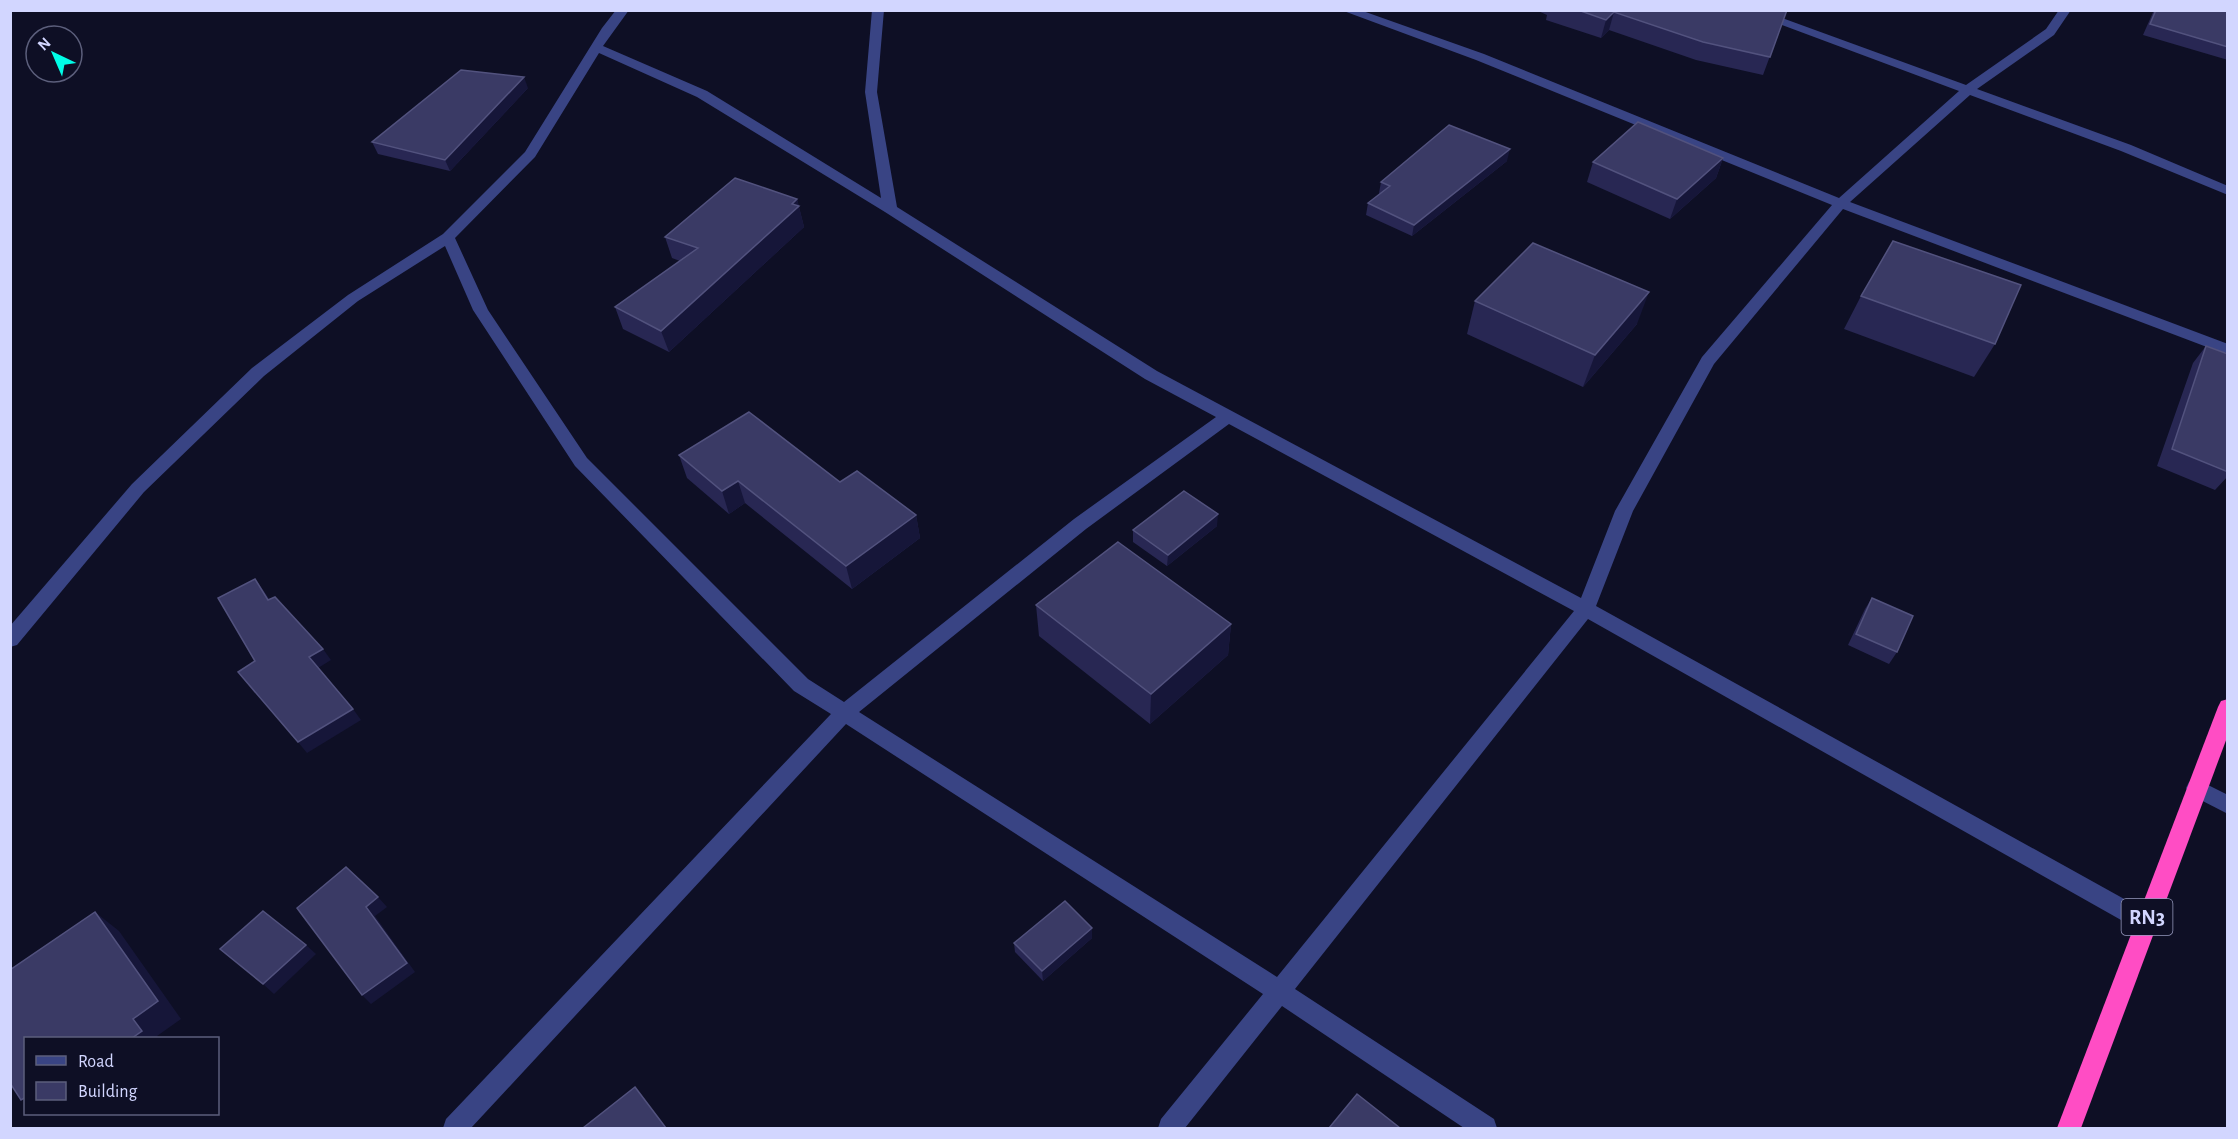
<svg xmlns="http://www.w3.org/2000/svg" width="2238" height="1139" viewBox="0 0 2238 1139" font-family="'Alegreya Sans',sans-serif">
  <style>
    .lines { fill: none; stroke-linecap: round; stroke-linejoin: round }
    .minor { fill: #394484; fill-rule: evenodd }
    .highway { fill: #ff4dc4; fill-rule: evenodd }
    .wall { fill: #282753 }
    .shaded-wall { fill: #161639 }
    .building { fill: #3a3a65; stroke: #52527e; stroke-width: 1.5 }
    .labels { text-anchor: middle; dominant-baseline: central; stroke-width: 5; stroke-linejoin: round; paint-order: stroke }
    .shield { fill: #0e0f25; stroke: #979abe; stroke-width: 1.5 }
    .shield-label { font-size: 21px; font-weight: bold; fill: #d2d6ff }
  </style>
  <rect width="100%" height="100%" fill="#0e0f25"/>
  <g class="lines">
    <g class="minor">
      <path d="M616,10H629L603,46L707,91L881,198L865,92L872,10H884L877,92L897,207L1157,371L1581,598L1615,511L1702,357L1832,205L1476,60L1341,10H1360L1484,54L1839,198L1959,91L1742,10H1760L1966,85L2046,29L2059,10H2071L2054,35L1977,89L2131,145L2228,186V195L2121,151L1970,95L1850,202L2228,344V355L1843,209L1714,364L1633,511L1596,606L2153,915L2156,922L2153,929L2145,932L2137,929L1588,619L1295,989L1494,1119L1497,1128H1464L1282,1006L1185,1128H1158L1161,1119L1263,994L846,724L471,1128H443L446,1119L831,714L794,691L575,466L473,310L445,246L358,301L264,376L144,492L17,645L10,647V626L132,484L252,368L348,295L443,234L525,152L602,28ZM599,53L697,97L885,212L1145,379L1216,417L1074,519L844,702L808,679L587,458L488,310L455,238L535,157ZM1229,424L1574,611L1277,977L859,712L1086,529Z"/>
      <path d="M2196,779L2228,795V814L2189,794L2186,788L2189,782Z"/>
    </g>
    <path class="highway" d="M2228,699V735L2081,1128H2057L2218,707L2221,701Z"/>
  </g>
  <g class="wall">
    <path d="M1536,10H1787L1763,75L1696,60L1609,30L1601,38L1546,20L1547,15Z"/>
    <path d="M2154,10H2228V60L2143,35Z"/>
    <path d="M528,88L450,171L378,154L372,142Z"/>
    <path d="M1723,158L1716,178L1670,219L1587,182L1593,162Z"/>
    <path d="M1507,161L1412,236L1366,215L1368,203L1380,194L1379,193L1381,182Z"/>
    <path d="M797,199L804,227L669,352L623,329L615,307L680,261L672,258L665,237Z"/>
    <path d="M1861,296L1995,344L1974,377L1844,329Z"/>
    <path d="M1475,301L1637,324L1583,387L1467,334Z"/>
    <path d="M2206,346L2225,353L2228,350V476L2215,490L2157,466L2193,363Z"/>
    <path d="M679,455L840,482L916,515L920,538L852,589L745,503L729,514L687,478Z"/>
    <path d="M1217,526L1167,566L1133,542V530Z"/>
    <path d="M1872,598L1897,652L1889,664L1848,645L1865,609Z"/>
    <path d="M1036,605L1231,624L1228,655L1150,724L1039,636Z"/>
    <path d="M1092,928V938L1043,981L1015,952L1014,943Z"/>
  </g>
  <g class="shaded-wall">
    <path d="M1614,12L1609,30L1601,38L1606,20Z"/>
    <path d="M524,77L528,88L450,171L445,160Z"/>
    <path d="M1510,149L1507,161L1412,236L1414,225Z"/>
    <path d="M1723,158L1716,178L1670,219L1677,199Z"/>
    <path d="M797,199L804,227L669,352L661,331Z"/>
    <path d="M1649,292L1637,324L1583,387L1595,355Z"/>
    <path d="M738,481L745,503L729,514L722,491Z"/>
    <path d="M1218,514L1217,526L1167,566L1168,555Z"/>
    <path d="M916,515L920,538L852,589L846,566Z"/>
    <path d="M255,579L264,591L277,611L268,600Z"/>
    <path d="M1231,624L1228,655L1150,724L1151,694Z"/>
    <path d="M323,649L331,660L318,668L309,657Z"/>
    <path d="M353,709L361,720L307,753L298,742Z"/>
    <path d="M378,897L387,907L375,916L415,972L371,1004L362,995L366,907Z"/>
    <path d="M95,912L119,931L181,1019L157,1036L159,1038H132Z"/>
    <path d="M1092,928V938L1043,981L1042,971Z"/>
    <path d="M306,945L316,954L274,994L263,984Z"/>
  </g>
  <g class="building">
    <path d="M1578,10H1787L1770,57L1703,42L1614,12L1606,20Z"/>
    <path d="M2156,10H2228V47L2150,24Z"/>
    <path d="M461,70L524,77L445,160L372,142Z"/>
    <path d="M1638,122L1723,158L1677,199L1593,162Z"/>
    <path d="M1449,125L1510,149L1414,225L1368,203L1390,186L1381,182Z"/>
    <path d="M735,178L797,199L792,204L799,206L661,331L615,307L698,248L665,237Z"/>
    <path d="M1893,241L2021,285L1995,344L1861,296Z"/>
    <path d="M1533,243L1649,292L1595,355L1475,301Z"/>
    <path d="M2206,346L2228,354V472L2172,449Z"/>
    <path d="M749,412L840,482L857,471L916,515L846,566L738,481L722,491L679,455Z"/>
    <path d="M1184,491L1218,514L1168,555L1133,530Z"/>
    <path d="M1118,542L1231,624L1151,694L1036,605Z"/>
    <path d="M255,579L268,600L275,597L323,649L309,657L353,709L298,742L238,672L255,661L218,598Z"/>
    <path d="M1872,598L1913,616L1897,652L1856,634Z"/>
    <path d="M346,867L378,897L366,907L407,963L362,995L297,908Z"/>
    <path d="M1065,901L1092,928L1042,971L1014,943Z"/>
    <path d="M263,911L306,945L263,984L220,949Z"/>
    <path d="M95,912L158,1001L133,1019L142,1031L132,1038H26V1097L21,1100L10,1083V970Z"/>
    <path d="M635,1087L666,1128H583Z"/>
    <path d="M1357,1094L1400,1128H1329Z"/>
  </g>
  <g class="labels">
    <rect class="shield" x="2121.5" y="899" width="51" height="36" rx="4.5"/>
    <g class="shield-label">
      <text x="2147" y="917">RN3</text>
    </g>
  </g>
  <rect width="2238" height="1139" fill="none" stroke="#d2d6ff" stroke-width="24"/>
  <rect x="24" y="1037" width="195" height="78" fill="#0e0f25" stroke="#5c5f7c" stroke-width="1.5"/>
  <rect x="36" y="1056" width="30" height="9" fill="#394484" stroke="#5c5f7c" stroke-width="1.5"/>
  <text x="78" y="1067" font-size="18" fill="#d2d6ff">Road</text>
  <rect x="36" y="1082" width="30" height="18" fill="#3a3a65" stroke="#5c5f7c" stroke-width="1.5"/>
  <text x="78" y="1097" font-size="18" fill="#d2d6ff">Building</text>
  <g transform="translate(54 54) rotate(316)"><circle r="28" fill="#0e0f25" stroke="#5c5f7c" stroke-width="1.5"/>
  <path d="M0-4.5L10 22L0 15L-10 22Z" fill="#00fde7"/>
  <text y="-9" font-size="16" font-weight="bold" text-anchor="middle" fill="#d2d6ff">N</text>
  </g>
</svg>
